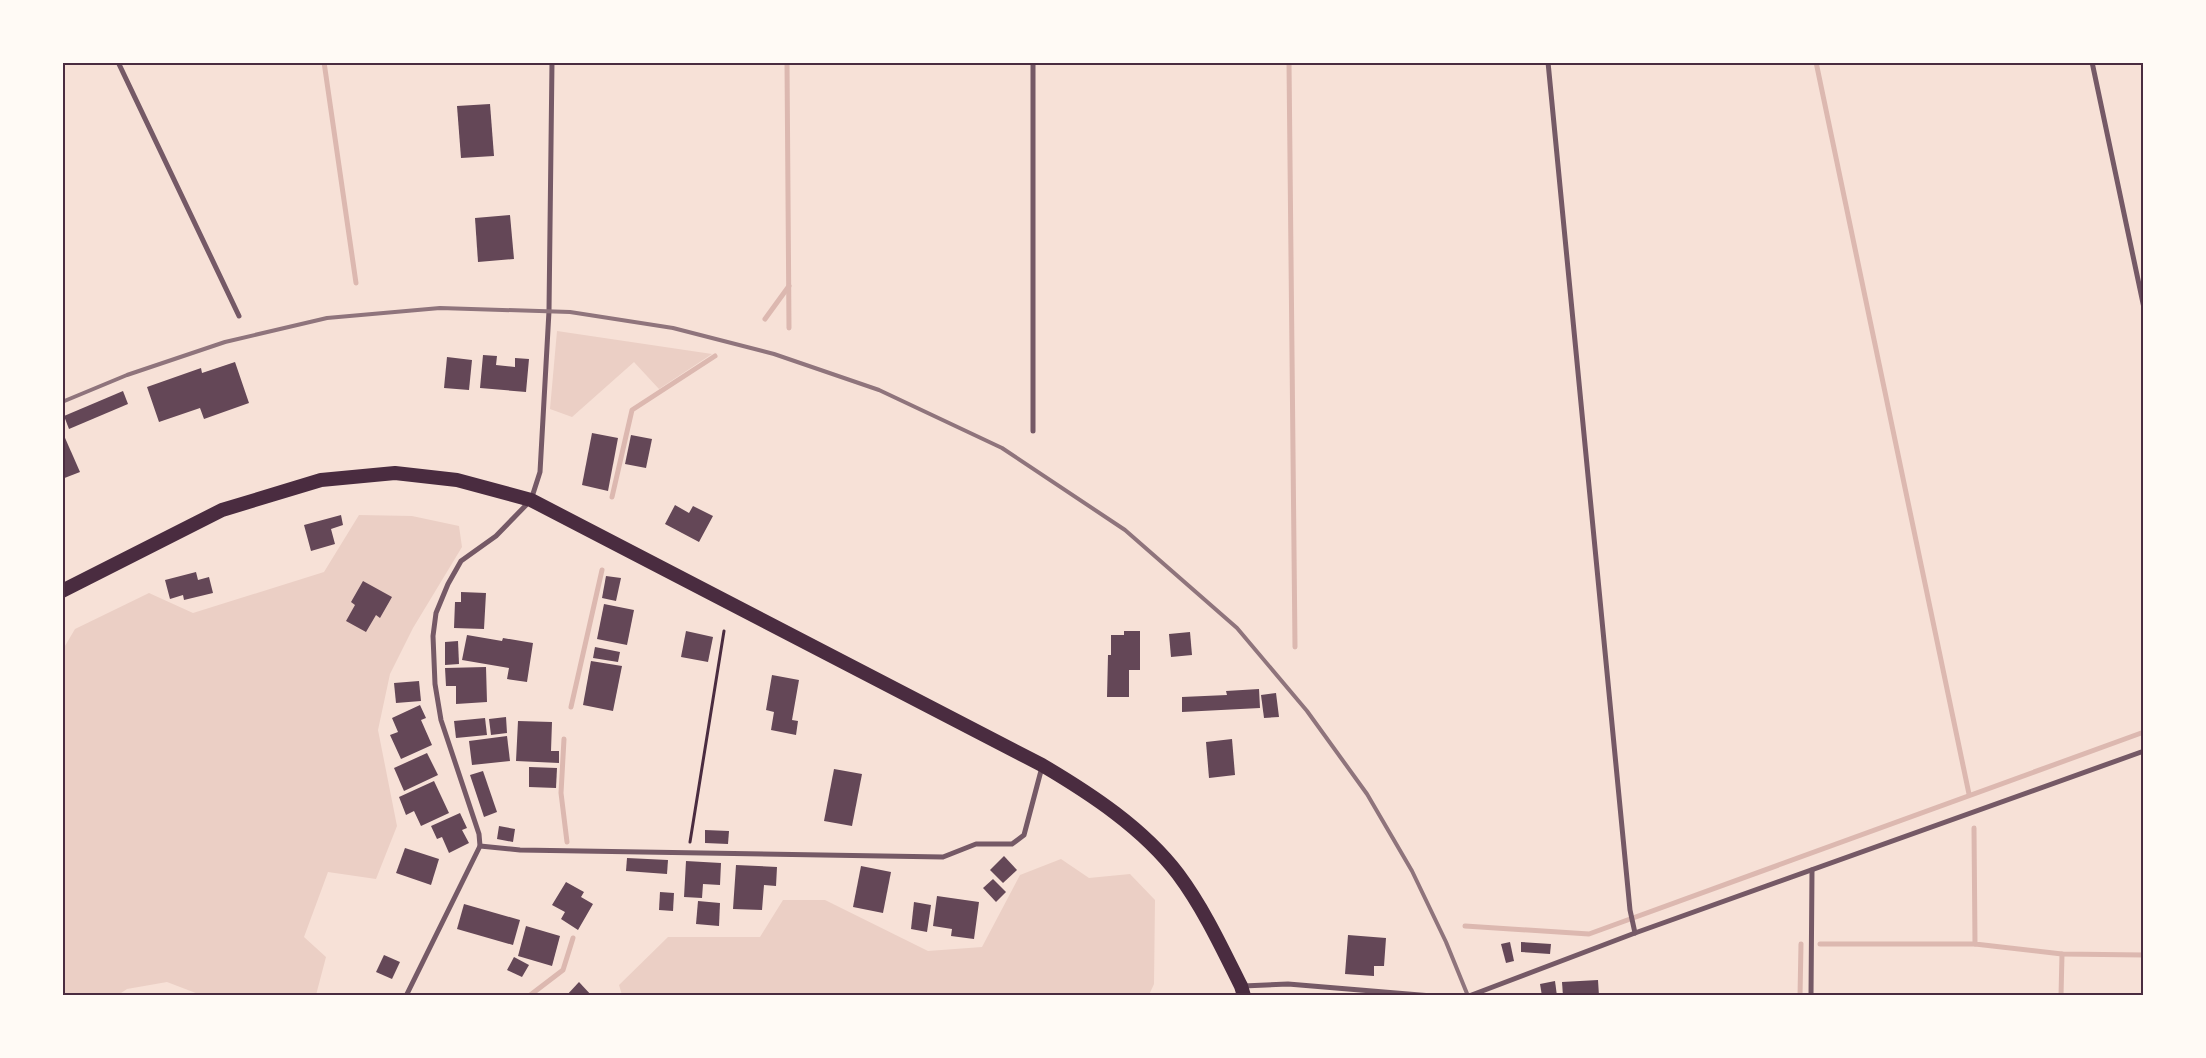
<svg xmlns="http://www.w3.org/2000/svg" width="2206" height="1058" viewBox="0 0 2206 1058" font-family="Lato,sans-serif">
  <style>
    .green { fill: #ebcfc5 }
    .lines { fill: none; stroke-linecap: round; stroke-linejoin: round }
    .stream { stroke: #dcb8b0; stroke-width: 5 }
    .building { fill: #644757 }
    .path { stroke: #4a2c40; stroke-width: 3 }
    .minor { stroke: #755966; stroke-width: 5 }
    .trunk { stroke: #4a2c40; stroke-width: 14 }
    .rail { stroke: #8f747c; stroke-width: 4 }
    .neatline { fill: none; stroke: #4a2c40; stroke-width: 2 }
  </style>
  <rect width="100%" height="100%" fill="#f7e1d7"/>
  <g class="green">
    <path d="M557,331L712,354L659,389L634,362L572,417L550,409Z"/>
    <path d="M359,515L412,516L459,526L462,547L413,628L390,674L378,730L397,826L376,879L328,872L304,937L326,957L316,995H201L167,982L127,989L118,995L63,996L62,651L75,629L149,593L193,613L324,572Z"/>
    <path d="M1061,859L1089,878L1130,874L1155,900L1154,984L1149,995H622L619,985L668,937H760L783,900H825L928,951L982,947L1020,875Z"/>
  </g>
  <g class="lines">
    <g class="stream">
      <path d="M324,62L356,283"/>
      <path d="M787,62L789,328"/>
      <path d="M1289,62L1295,647"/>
      <path d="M1816,62L1969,794"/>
      <path d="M765,319L789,286"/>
      <path d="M612,497L632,410L715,356"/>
      <path d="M571,707L602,570"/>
      <path d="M564,739L561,793L567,842"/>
      <path d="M1974,828L1975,944L2062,954L2144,955"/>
      <path d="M1465,926L1589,934L2144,732"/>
      <path d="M1820,944H1975"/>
      <path d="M529,996L563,970L573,938"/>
      <path d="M1800,996L1801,944"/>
      <path d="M2061,996L2062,954"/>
    </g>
  </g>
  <g class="building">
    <path d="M490,104L494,156L461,158L457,106Z"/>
    <path d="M510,215L514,259L478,262L475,218Z"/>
    <path d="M483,355L497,356L496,365L515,367V358L529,359L526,392L480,388Z"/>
    <path d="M447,357L472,360L469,390L444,388Z"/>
    <path d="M235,362L249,403L204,419L200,408L159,422L147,387L201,368L202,373Z"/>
    <path d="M123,391L128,404L69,429L64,416Z"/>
    <path d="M62,431L80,472L62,479Z"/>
    <path d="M592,433L618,438L608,491L582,485Z"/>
    <path d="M631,435L652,439L646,468L625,464Z"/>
    <path d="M675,505L689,513L693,506L713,516L699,542L665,524Z"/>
    <path d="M341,515L343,525L331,529L335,544L311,551L304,525Z"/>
    <path d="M196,572L198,580L209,577L213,593L184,600L183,595L170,599L165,580Z"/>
    <path d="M606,576L621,578L616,601L602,598Z"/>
    <path d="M363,581L392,597L380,618L376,615L366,632L346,621L355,605L351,602Z"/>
    <path d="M461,592L486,593L484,629L454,628L455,602H461Z"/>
    <path d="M604,604L634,610L627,645L597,639Z"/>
    <path d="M686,631L713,637L708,662L681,657Z"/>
    <path d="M1124,631H1140V670H1129V697H1107L1108,655H1111V635H1124Z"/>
    <path d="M1190,632L1192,655L1171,657L1169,634Z"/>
    <path d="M467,635L502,641L503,638L533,643L527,682L507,679L509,668L462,660Z"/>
    <path d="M458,641L459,664L445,665V642Z"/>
    <path d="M595,647L620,652L618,662L593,658Z"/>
    <path d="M591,661L622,666L613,711L583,705Z"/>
    <path d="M486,667L487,702L456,704V686H446L445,668Z"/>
    <path d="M772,675L799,680L792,720L798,721L796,735L771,730L774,712L766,710Z"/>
    <path d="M419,681L421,701L396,703L394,683Z"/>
    <path d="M1259,689L1260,708L1182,712V697L1227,695L1226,691Z"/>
    <path d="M1276,693L1279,717L1264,718L1261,695Z"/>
    <path d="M420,705L426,718L421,720L432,745L401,759L390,735L398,732L392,718Z"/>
    <path d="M506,717L507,733L491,735L489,719Z"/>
    <path d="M485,718L487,735L456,738L454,721Z"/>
    <path d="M518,721L552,722L551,751H559V763L516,761Z"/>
    <path d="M507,736L510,761L472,765L469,741Z"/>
    <path d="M1232,739L1235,775L1209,778L1206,742Z"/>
    <path d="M427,753L438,775L404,791L394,768Z"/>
    <path d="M529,767L557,768L556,788L529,787Z"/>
    <path d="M834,769L862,774L852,826L824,821Z"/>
    <path d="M483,771L497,812L484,817L470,775Z"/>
    <path d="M434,781L449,813L421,826L414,811L406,815L399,797Z"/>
    <path d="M460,813L467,828L462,830L469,843L449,853L442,837L437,839L431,826Z"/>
    <path d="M499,826L515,829L513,842L497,839Z"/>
    <path d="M705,830L729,831L728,844L705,843Z"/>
    <path d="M405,848L439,859L431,885L396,873Z"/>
    <path d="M1004,856L1017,870L1003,883L990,870Z"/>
    <path d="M627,858L668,860L667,874L626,871Z"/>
    <path d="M686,861L721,863L720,885L703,884L702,898L684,897Z"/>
    <path d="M736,865L777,867L776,886L764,885L762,910L733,909Z"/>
    <path d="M861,866L891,872L883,913L853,907Z"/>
    <path d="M993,879L1006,892L996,902L983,888Z"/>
    <path d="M566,882L584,892L581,897L593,904L578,930L561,919L565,912L552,905Z"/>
    <path d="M660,892L674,893L673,911L659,910Z"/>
    <path d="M937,896L979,902L974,939L951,936L952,929L933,926Z"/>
    <path d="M698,901L720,903L719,926L696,924Z"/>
    <path d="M914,902L931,905L927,932L911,929Z"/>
    <path d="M464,904L520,920L513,945L457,929Z"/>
    <path d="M526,926L560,936L552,966L518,956Z"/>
    <path d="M1348,935L1386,938L1384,966H1374V976L1345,974Z"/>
    <path d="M1510,942L1514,961L1506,963L1501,944Z"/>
    <path d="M1521,942L1551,944L1550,954L1521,952Z"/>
    <path d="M384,955L400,962L392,979L376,972Z"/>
    <path d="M514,957L529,965L522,977L507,970Z"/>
    <path d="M1598,980L1599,996H1563L1562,982Z"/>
    <path d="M1555,981L1557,996H1542L1540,984Z"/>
    <path d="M579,982L592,996H566Z"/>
  </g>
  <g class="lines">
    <path class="path" d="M690,842L724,631"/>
    <g class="minor">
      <path d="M118,62L239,316"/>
      <path d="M1548,62L1630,910L1635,933"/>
      <path d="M2092,62L2144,308"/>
      <path d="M1033,431V62"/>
      <path d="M480,846L520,850L943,857L976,844H1012L1024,835L1042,767"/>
      <path d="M1243,986L1288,984L1432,996"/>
      <path d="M406,996L480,846L479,834L441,720L435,684L433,636L436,613L448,584L461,561L496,536L531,500L540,472L549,311L552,62"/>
      <path d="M1469,996L1635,933L2144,751"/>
      <path d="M1811,996L1812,870"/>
    </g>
    <path class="trunk" d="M62,591L222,510L321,480L395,473L457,480L531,500L1042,765C1091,794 1143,828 1178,874C1204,909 1222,948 1241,986L1244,996"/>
    <path class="rail" d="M62,402L127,375L225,342L327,318L440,308L570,312L673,328L774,354L879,390L1002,448L1125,530L1237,628L1307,711L1367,794L1412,871L1446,942L1468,996"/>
  </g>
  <rect width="2206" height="1058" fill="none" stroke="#fffaf5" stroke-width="128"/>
  <rect x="64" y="64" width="2078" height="930" class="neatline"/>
</svg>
